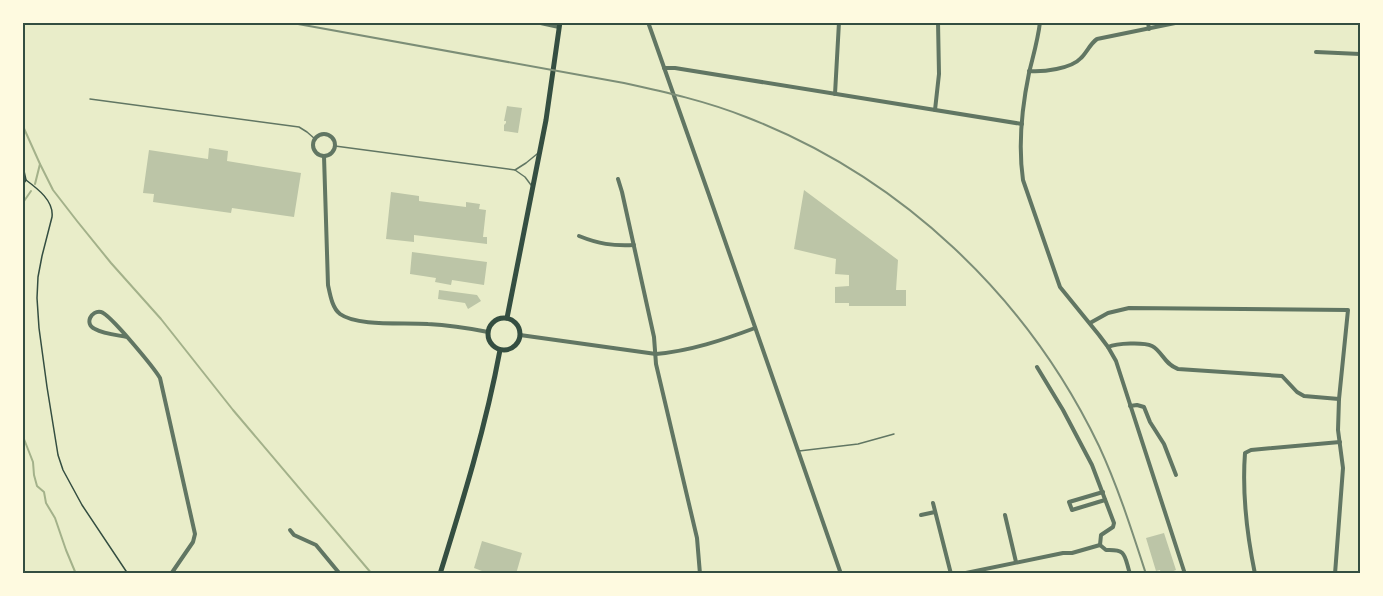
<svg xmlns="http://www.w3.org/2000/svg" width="1383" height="596" viewBox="0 0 1383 596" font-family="Cabin,sans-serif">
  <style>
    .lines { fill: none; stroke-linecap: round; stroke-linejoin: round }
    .stream { stroke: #a3b18a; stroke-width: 2 }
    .building { fill: #bcc5a7 }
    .path { stroke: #344e41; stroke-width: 1.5 }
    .service { stroke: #617663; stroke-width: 1.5 }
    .minor { stroke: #617663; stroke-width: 4 }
    .secondary { stroke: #344e41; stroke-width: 5 }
    .rail { stroke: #7c8e77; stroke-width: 2 }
    .neatline { fill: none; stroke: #344e41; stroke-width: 2 }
  </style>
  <rect width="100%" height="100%" fill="#e9edc9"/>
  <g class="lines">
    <g class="stream">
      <path d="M22,124L40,164L53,190L77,221L111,263L161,319L233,410L372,574"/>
      <path d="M35,184L40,164"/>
      <path d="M22,204L31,191"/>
      <path d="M22,434L33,462L34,475L37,486L44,492L46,503L55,518L66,550L76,574"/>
    </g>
  </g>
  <g class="building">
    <path d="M507,106L522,108L518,133L504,131V125L506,123V121H504Z"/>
    <path d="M209,148L228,151L227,161L301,173L294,217L232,208L231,213L153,202L154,194L143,193L149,150L208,159Z"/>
    <path d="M804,190L898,260L896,290H906V306H849V303H835V287L849,286V275L835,274L836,259L794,249Z"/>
    <path d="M391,192L419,196V201L466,207V202L480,204L479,209L486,210L483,237H487V244L414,235V242L386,239Z"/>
    <path d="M412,252L487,262L484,285L452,280L451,285L435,282L436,278L410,274Z"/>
    <path d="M439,290L477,295L481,301L468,309L465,303L438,299Z"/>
    <path d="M1164,533L1176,570L1166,574H1161L1160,570L1156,571L1146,538Z"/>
    <path d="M482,541L522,553L516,574H490L474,568Z"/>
  </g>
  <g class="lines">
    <g class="path">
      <path d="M22,162L26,180L22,186"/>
      <path d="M26,180C38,189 54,201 52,217L42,256L38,277L37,298L39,328L47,387L58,455L63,470L82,505L128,574"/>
    </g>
    <g class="service">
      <path d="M90,99L299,127L307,132L315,139"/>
      <path d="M335,146L515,170L525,177L531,185"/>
      <path d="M515,170L526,163L537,154"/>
      <path d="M799,451L858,444L894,434"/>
    </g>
    <g class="minor">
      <path d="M536,22L559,27"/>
      <path d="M648,22L709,195L841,574"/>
      <path d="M1040,22C1038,40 1033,56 1029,73C1022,107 1018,145 1023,180L1060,287L1099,335L1108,347L1116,361L1185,574"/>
      <path d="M1148,22L1149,29"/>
      <path d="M1316,52L1360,54"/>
      <path d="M664,68H675L1022,124"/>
      <path d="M1029,71C1043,72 1071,69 1081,58C1087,52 1090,44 1097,39L1180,22"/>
      <path d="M835,94L839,22"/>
      <path d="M935,110L939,74L938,22"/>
      <circle cx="324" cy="145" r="11"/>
      <path d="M324,156L328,285C330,294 332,308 340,314C358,327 405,322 428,324C448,325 468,328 488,332"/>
      <path d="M618,179L622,192L654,337L656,364L697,538L700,574"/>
      <path d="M579,236C599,244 612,246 634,245"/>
      <path d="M1090,323L1108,313L1129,308L1348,310L1339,399L1338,430L1343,468L1335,574"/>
      <path d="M520,335L656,354C690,351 723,340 755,328"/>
      <path d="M127,337C117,335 104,334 95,329C84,324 91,310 101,312C110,314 154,368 160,378L195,534L193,542L171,574"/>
      <path d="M1108,347C1117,343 1144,342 1152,346C1162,351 1164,364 1178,369L1282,376L1297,392L1304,396L1339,399"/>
      <path d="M1037,367L1063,410L1092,465L1114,523L1113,527L1101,535L1100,545L1106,550C1127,549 1124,555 1130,574"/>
      <path d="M1130,406L1137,405L1144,407L1150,422L1164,444L1176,475"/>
      <path d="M1103,492L1069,502L1072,510L1105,500"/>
      <path d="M933,503L951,574"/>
      <path d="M921,515L935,512"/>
      <path d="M1005,515L1016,562"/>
      <path d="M290,530L294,535L316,545L340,574"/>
      <path d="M961,574L1063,553H1072L1100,545"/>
      <path d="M1255,574C1247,535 1242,493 1245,453L1251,450L1340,442"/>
    </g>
    <g class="secondary">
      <path d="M507,318L546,120L560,22"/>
      <circle cx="504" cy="334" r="16"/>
      <path d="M440,574C463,500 486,426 500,350"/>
    </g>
    <path class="rail" d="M287,22L624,83C665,92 706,101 746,117C901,177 1027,296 1099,446C1118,487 1132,531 1146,574"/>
  </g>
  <rect width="1383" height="596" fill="none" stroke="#fefae0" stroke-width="48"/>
  <rect x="24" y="24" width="1335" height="548" class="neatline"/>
</svg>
